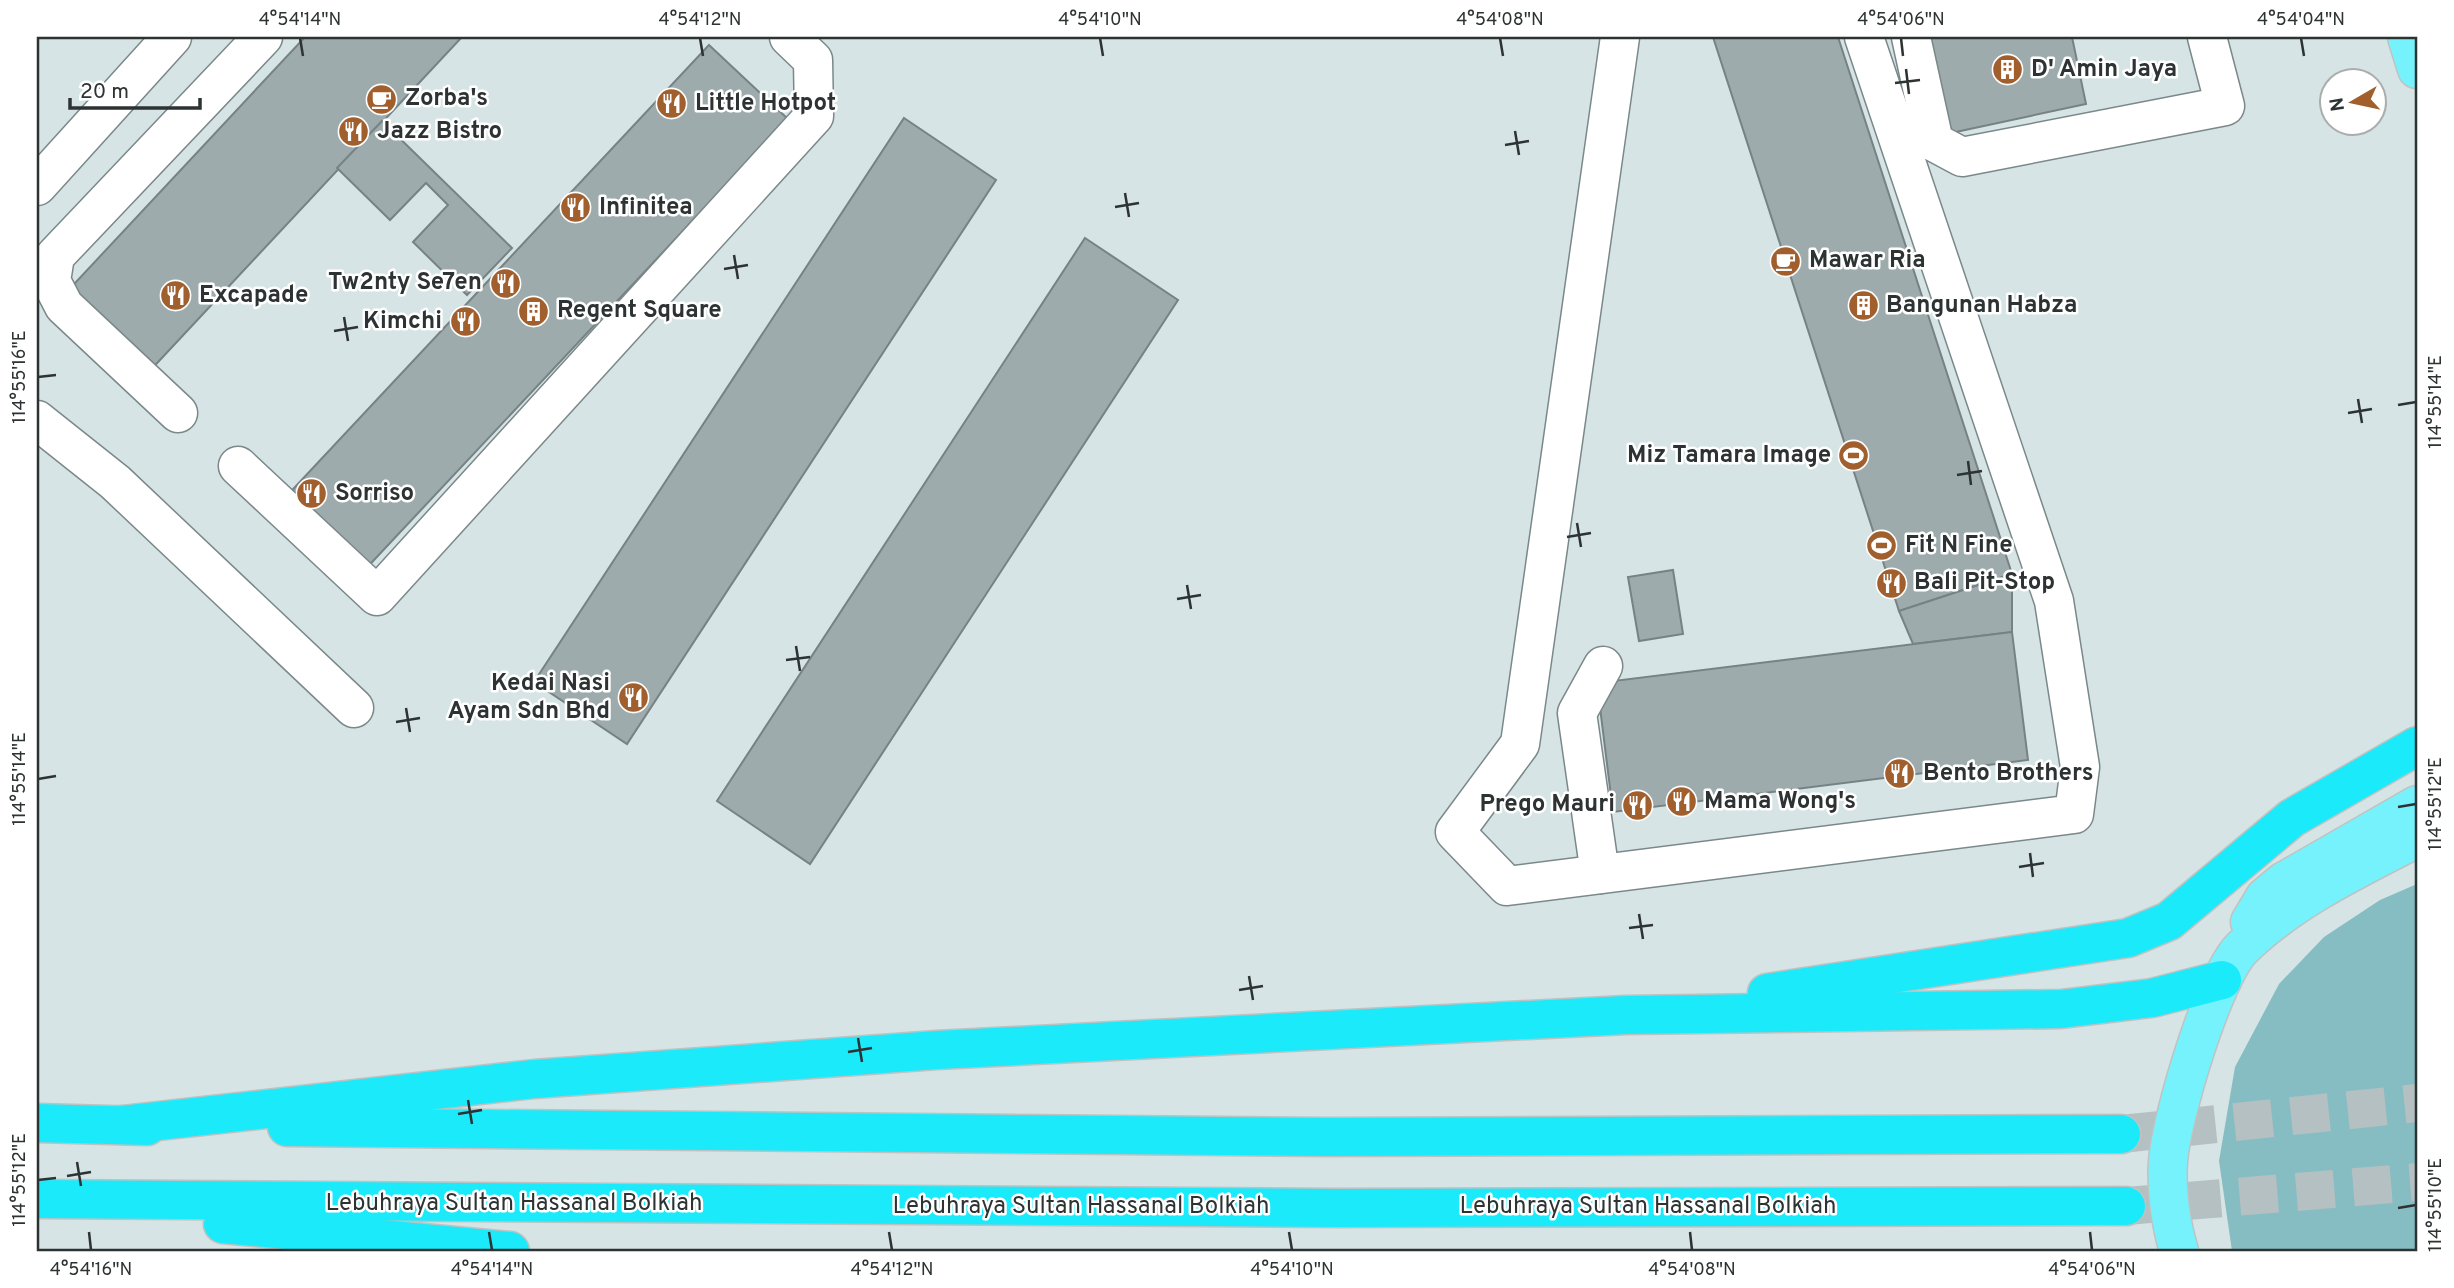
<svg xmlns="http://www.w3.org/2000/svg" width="2454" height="1288" viewBox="0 0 2454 1288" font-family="Overpass,sans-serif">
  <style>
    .green { fill: #85bdc3 }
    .building { fill: #9eabad; stroke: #768284; stroke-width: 2 }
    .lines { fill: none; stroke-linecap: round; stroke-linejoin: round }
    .highway-tunnel { stroke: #b4c0c1; stroke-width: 38; stroke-dasharray: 38 19; stroke-linecap: butt }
    .minor-casing { stroke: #7b8889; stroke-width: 41 }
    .major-casing { stroke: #c0c2c2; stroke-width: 41 }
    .highway-casing { stroke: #c0c2c2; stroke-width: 41 }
    .minor { stroke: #fff; stroke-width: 38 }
    .major { stroke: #76f2fd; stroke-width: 38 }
    .highway { stroke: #1beafb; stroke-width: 38 }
    .ticks { fill: none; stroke: #2d3233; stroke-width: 2.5 }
    .labels { text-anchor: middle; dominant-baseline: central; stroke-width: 5; stroke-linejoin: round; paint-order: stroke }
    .poi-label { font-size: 24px; font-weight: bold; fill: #2d3233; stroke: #fff; text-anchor: start }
    .street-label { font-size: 24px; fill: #2d3233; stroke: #fff }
    .neatline { fill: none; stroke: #2d3233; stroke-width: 2.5 }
    .ticks-label { font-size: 18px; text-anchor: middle; fill: #2d3233 }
  </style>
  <rect width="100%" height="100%" fill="#d6e4e5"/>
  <path class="green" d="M2417,884V1251H2232L2219,1161L2235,1067L2279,984L2324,937L2380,900Z"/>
  <g class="building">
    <path d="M305,37H462L145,376L62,297Z"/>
    <path d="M1713,37H1838L2012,574L1899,611Z"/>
    <path d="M1930,37H2072L2086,104L1951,133Z"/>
    <path d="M709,45L788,119L359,576L281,502Z"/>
    <path d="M904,118L996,180L627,744L534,682Z"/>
    <path d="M382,121L512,248L467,295L413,242L448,205L426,183L390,220L337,168Z"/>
    <path d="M1085,238L1178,300L810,864L717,801Z"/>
    <path d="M1673,570L1683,634L1639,641L1628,577Z"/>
    <path d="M2012,574V632L1913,644L1899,611Z"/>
    <path d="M2012,632L2028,760L1613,812L1597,683Z"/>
  </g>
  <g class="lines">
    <g class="highway-tunnel">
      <path d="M2121,1134L2417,1103"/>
      <path d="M2126,1206L2417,1182"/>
    </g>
    <defs>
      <g id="minor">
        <path d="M1620,37L1520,744L1455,832L1507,886L2074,814L2080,767L2054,601L1864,37"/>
        <path d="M1911,37L1934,142L1962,157L2225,106L2207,37"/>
        <path d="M37,186L172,37"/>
        <path d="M178,413L64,306L51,281L55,256L263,37"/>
        <path d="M37,420L115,482L354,708"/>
        <path d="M238,466L377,596L814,116L813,60L789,37"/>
        <path d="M1600,874L1577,713L1603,666"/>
      </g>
      <g id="major">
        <path d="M2407,37L2417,69"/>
        <path d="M2250,922L2265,897L2283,882L2417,805"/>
        <path d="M2179,1251C2171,1225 2166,1190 2168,1162C2171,1118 2213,977 2242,948C2291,900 2357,869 2417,838"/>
      </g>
      <g id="highway">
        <path d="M1767,993L2128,938L2169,921L2292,818L2417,746"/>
        <path d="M37,1123L147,1126"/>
        <path d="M122,1125L534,1079L937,1050L1626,1015L2061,1009L2152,998L2222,980"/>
        <path d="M287,1127L1327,1137L2121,1134"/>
        <path d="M37,1199L1336,1208L2126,1206"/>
        <path d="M223,1224L510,1251"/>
      </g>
    </defs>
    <use href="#minor" class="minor-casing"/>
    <use href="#major" class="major-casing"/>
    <use href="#highway" class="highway-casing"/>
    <use href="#minor" class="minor"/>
    <use href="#major" class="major"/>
    <use href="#highway" class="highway"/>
  </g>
  <path class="ticks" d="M300,38L303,56M700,38L703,56M1100,38L1103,56M1500,38L1503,56M1901,38L1903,56M2301,38L2304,56M1906,69L1909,94M1895,83L1920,80M1515,131L1519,155M1505,145L1529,141M1125,193L1129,217M1115,207L1139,203M734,255L738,279M724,269L748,265M344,317L348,341M334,331L358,327M38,377L56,375M2358,399L2362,423M2398,405L2416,402M2348,413L2372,409M1968,461L1971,485M1957,475L1982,471M1577,523L1581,547M1567,537L1591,533M1187,585L1191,609M1177,599L1201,595M796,646L800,671M786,660L810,657M406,708L410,732M396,722L420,718M38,779L56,776M2398,807L2416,804M2030,853L2033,877M2019,867L2044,863M1639,914L1643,939M1629,928L1653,925M1249,976L1253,1000M1239,990L1263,986M858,1038L862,1062M848,1052L872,1048M468,1100L472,1124M458,1114L482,1110M77,1162L81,1186M67,1176L91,1172M38,1180L56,1178M2398,1208L2416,1205M89,1232L91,1250M489,1232L492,1250M889,1232L892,1250M1289,1232L1292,1250M1690,1232L1692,1250M2090,1232L2092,1250"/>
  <defs>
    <symbol id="building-disc" viewBox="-11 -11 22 22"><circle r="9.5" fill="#a25f2e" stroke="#fff"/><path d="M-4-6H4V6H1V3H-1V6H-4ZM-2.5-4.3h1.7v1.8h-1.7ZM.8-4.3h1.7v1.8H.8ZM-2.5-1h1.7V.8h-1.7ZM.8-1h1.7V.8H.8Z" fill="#fff"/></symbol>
    <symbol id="cafe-disc" viewBox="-11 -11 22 22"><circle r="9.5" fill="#a25f2e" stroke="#fff"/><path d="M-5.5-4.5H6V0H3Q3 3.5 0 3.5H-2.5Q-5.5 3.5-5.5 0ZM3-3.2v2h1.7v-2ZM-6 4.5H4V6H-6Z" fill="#fff"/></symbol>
    <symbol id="restaurant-disc" viewBox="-11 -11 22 22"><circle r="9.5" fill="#a25f2e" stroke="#fff"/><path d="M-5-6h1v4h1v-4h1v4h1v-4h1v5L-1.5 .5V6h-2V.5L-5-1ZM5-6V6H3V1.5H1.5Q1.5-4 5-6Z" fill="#fff"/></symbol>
    <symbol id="stadium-disc" viewBox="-11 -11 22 22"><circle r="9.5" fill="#a25f2e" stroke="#fff"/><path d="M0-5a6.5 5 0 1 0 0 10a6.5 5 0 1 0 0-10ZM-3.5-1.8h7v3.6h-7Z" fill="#fff"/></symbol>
  </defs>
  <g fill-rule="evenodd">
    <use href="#building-disc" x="1990" y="52" width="35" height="35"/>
    <use href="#cafe-disc" x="364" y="82" width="35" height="35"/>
    <use href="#restaurant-disc" x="654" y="86" width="35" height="35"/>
    <use href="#restaurant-disc" x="336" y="114" width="35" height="35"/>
    <use href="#restaurant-disc" x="558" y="190" width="35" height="35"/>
    <use href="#cafe-disc" x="1768" y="244" width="35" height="35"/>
    <use href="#restaurant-disc" x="488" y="266" width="35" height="35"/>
    <use href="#restaurant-disc" x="158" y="278" width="35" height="35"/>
    <use href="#building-disc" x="1846" y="288" width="35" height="35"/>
    <use href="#building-disc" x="516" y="294" width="35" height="35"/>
    <use href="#restaurant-disc" x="448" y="304" width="35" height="35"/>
    <use href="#stadium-disc" x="1836" y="438" width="35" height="35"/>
    <use href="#restaurant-disc" x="294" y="476" width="35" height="35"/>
    <use href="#stadium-disc" x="1864" y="528" width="35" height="35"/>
    <use href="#restaurant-disc" x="1874" y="566" width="35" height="35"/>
    <use href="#restaurant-disc" x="616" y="680" width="35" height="35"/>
    <use href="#restaurant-disc" x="1882" y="756" width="35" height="35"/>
    <use href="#restaurant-disc" x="1664" y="784" width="35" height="35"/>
    <use href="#restaurant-disc" x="1620" y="788" width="35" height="35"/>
  </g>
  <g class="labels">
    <g class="poi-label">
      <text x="2031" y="70">D' Amin Jaya</text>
      <text x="405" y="99">Zorba's</text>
      <text x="695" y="104">Little Hotpot</text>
      <text x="377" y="132">Jazz Bistro</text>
      <text x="599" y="208">Infinitea</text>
      <text x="1809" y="261">Mawar Ria</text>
      <text x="482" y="283" text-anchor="end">Tw2nty Se7en</text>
      <text x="199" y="296">Excapade</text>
      <text x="1886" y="306">Bangunan Habza</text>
      <text x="557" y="311">Regent Square</text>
      <text x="442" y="322" text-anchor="end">Kimchi</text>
      <text x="1831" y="456" text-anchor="end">Miz Tamara Image</text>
      <text x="335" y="494">Sorriso</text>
      <text x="1905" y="546">Fit N Fine</text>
      <text x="1914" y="583">Bali Pit-Stop</text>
      <text x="610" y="684" text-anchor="end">Kedai Nasi<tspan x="610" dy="28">Ayam Sdn Bhd</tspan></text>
      <text x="1923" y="774">Bento Brothers</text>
      <text x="1704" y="802">Mama Wong's</text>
      <text x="1615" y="805" text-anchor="end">Prego Mauri</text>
    </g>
    <g class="street-label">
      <text x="514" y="1204">Lebuhraya Sultan Hassanal Bolkiah</text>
      <text x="1081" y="1207">Lebuhraya Sultan Hassanal Bolkiah</text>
      <text x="1648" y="1207">Lebuhraya Sultan Hassanal Bolkiah</text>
    </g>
  </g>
  <rect width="2454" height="1288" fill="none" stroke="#ffffff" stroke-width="77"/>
  <g transform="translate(2353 102) rotate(261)"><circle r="33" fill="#ffffff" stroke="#abadad" stroke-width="2"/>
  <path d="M0-5L12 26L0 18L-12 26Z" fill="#a25f2e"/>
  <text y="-10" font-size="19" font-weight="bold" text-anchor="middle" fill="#2d3233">N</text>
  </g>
  <path d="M70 98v10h130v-10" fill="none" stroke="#2d3233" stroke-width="3.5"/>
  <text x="80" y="98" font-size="21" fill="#2d3233" stroke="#ffffff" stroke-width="5" paint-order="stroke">20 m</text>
  <rect x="38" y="38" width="2378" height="1212" class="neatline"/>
  <g class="ticks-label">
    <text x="300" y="25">4°54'14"N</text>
    <text x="700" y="25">4°54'12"N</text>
    <text x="1100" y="25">4°54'10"N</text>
    <text x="1500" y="25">4°54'08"N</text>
    <text x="1901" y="25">4°54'06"N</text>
    <text x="2301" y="25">4°54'04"N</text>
    <text transform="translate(19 377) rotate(-90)" y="6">114°55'16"E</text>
    <text transform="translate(2435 402) rotate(-90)" y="6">114°55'14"E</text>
    <text transform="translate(19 779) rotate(-90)" y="6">114°55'14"E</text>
    <text transform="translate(2435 804) rotate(-90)" y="6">114°55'12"E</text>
    <text transform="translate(19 1180) rotate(-90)" y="6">114°55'12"E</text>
    <text transform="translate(2435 1205) rotate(-90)" y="6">114°55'10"E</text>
    <text x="91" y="1275">4°54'16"N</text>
    <text x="492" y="1275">4°54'14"N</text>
    <text x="892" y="1275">4°54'12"N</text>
    <text x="1292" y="1275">4°54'10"N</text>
    <text x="1692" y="1275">4°54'08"N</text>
    <text x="2092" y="1275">4°54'06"N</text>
  </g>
</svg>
